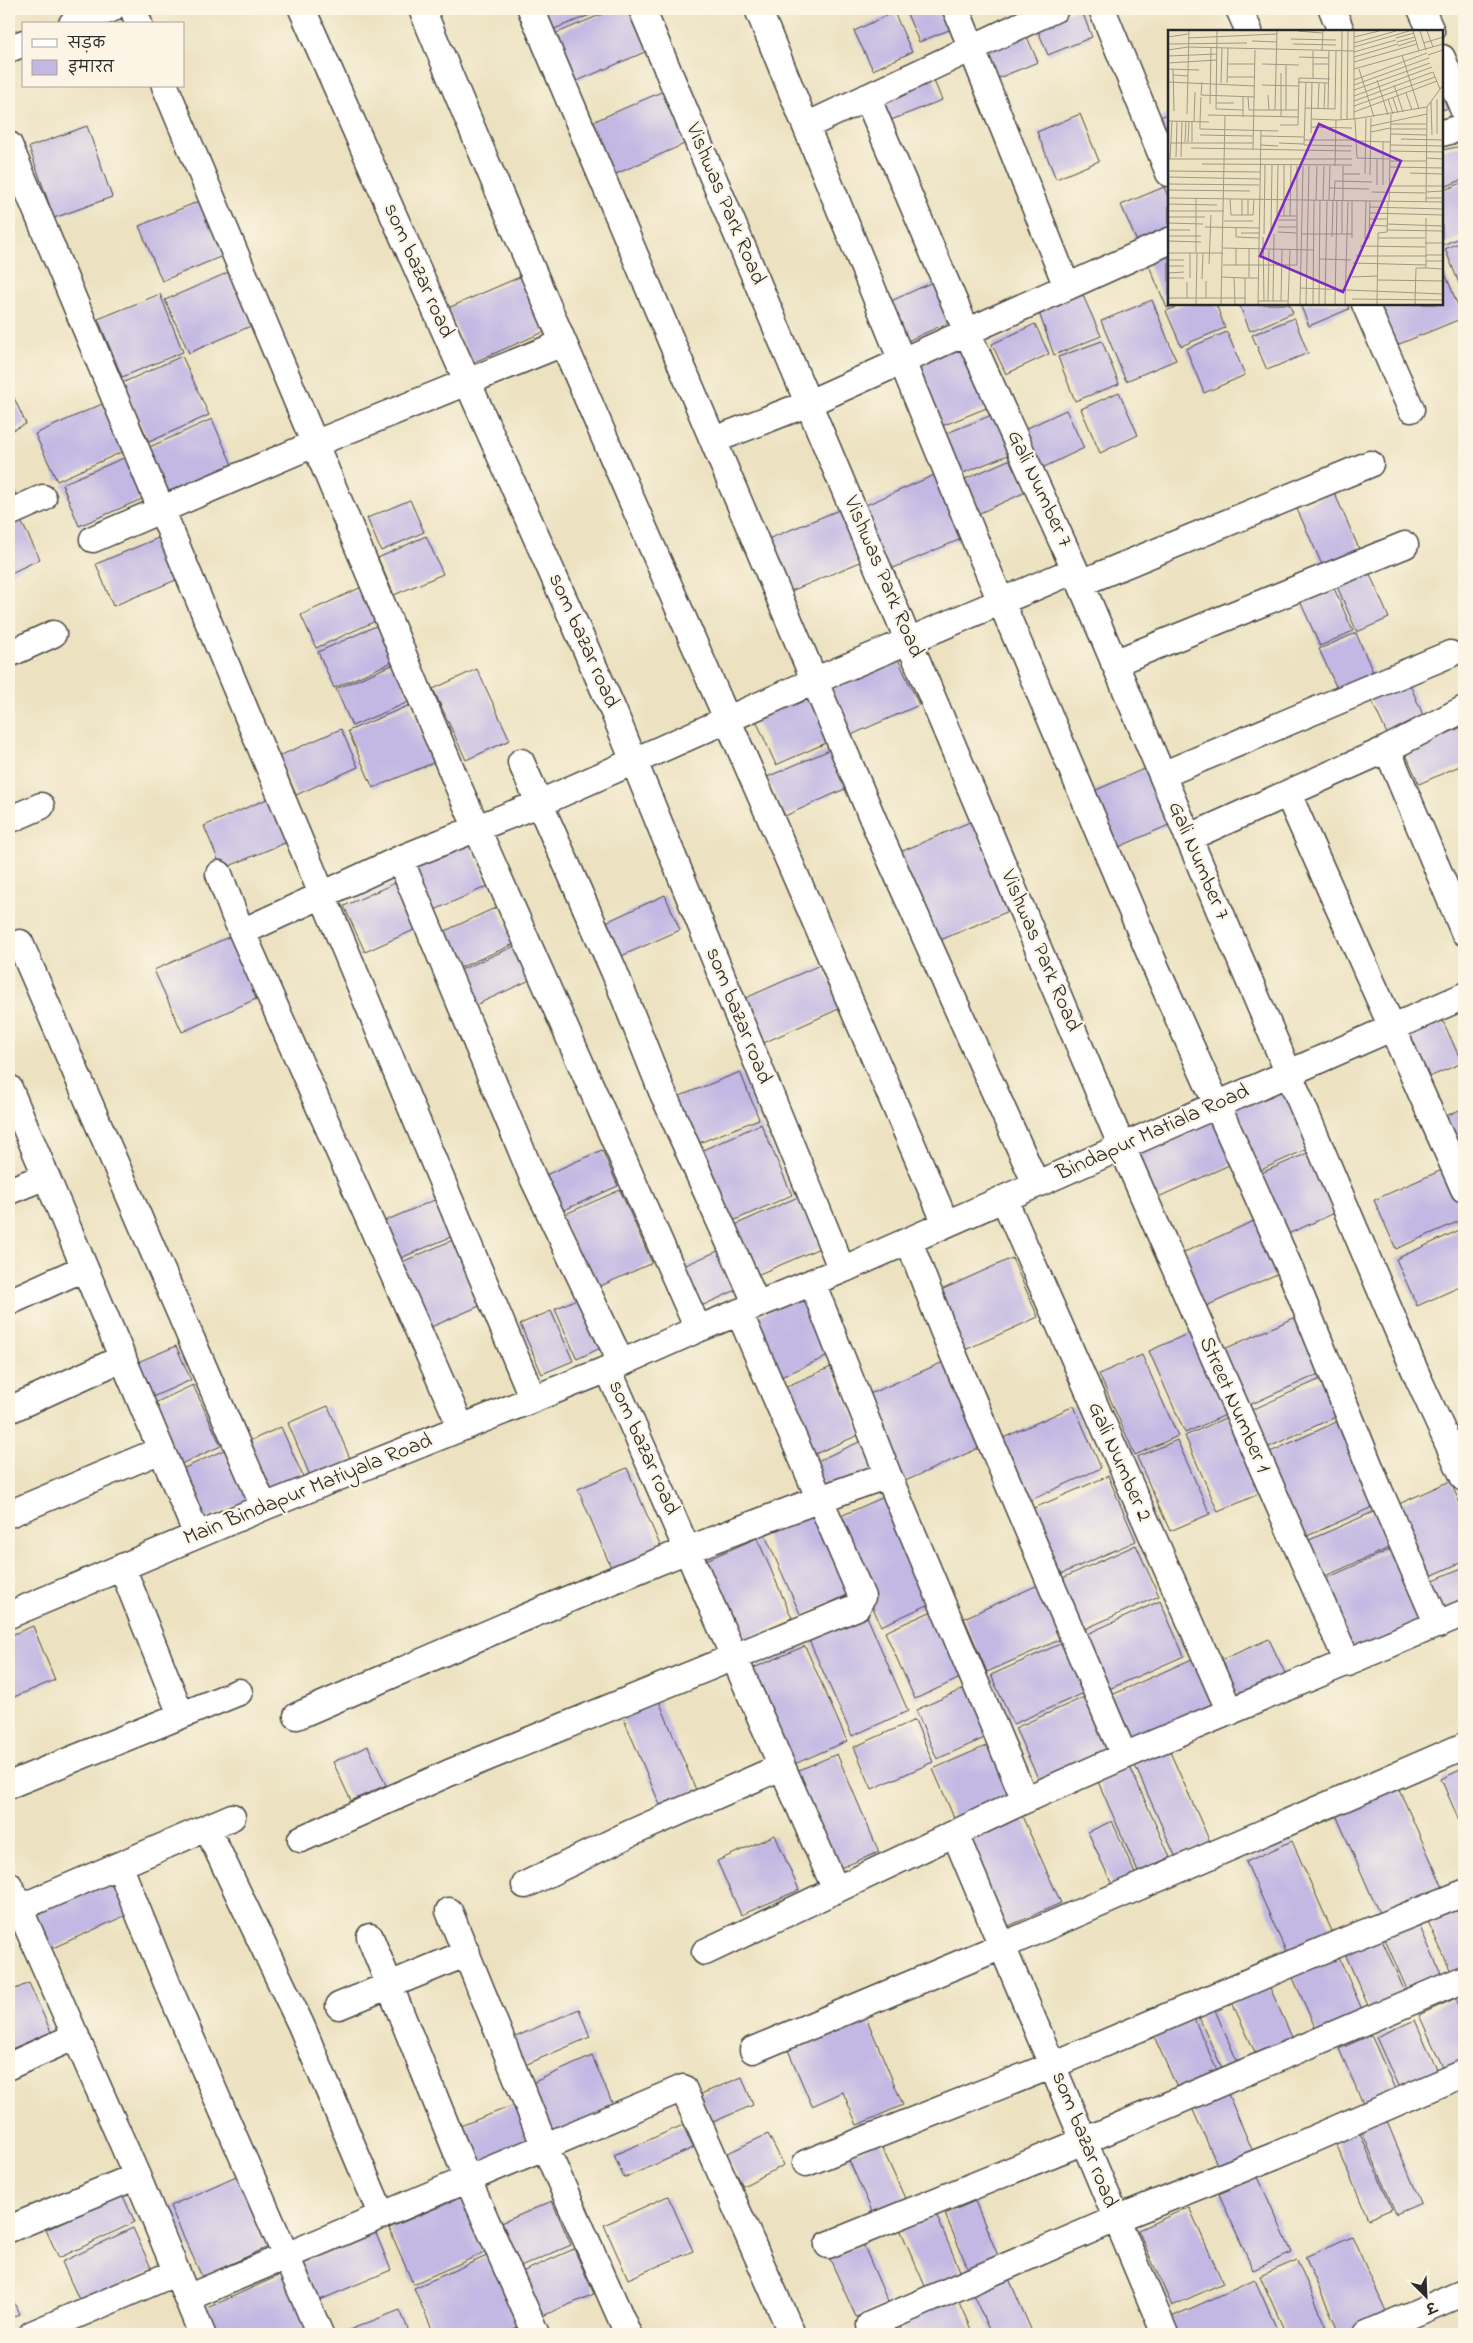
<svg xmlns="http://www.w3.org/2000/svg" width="1473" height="2343" viewBox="0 0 1473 2343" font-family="'Indie Flower','Playpen Sans Deva',sans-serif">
	<rect width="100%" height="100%" fill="#fcf5e5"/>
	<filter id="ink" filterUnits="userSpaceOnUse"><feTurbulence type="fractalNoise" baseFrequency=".02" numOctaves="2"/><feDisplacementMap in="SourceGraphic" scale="10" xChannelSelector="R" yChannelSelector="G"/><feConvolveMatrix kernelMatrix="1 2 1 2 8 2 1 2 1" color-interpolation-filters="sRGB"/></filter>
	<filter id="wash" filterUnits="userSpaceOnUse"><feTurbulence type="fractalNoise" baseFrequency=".0096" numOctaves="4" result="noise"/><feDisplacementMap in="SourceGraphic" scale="20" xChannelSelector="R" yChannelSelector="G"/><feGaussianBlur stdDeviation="1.12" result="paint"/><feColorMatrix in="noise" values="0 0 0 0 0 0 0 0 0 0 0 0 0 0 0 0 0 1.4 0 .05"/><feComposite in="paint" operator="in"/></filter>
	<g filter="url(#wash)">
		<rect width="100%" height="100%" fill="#ece2c1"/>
		<g id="blocks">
			<path fill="#c2b8e3" d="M540 9H605L549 31Z
				M614 9H635L652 49 570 84 550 36Z
				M905 9H952L959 26 919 42Z
				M1078 9H1081L1092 37 1048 55 1036 26Z
				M894 12 912 52 873 70 854 31Z
				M1024 30 1038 62 996 79 983 48Z
				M1442 62 1458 105 1442 110Z
				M930 71 942 100 891 120 879 91Z
				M666 90 689 142 611 176 588 124Z
				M1169 113V156L1154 120Z
				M1080 114 1099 161 1056 179 1037 132Z
				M87 126 112 197 54 218 29 147Z
				M1462 146 1464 149V179L1442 188V150Z
				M1464 182V236L1442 245V191Z
				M1164 187 1169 199V228L1137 242 1121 205Z
				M202 200 225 255 162 281 139 226Z
				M1464 241V295L1445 249Z
				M1169 243V304H1177L1167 308 1144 254Z
				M1442 266 1463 318 1392 347 1374 304H1442Z
				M229 272 253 325 189 353 165 300Z
				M522 276 546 331 472 363 448 308Z
				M937 280 954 320 905 342 887 303Z
				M1081 291 1101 336 1054 355 1038 310Z
				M160 294 183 352 122 377 98 319Z
				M1152 300 1176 360 1126 381 1101 321Z
				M1184 304H1216L1225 328 1181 346 1166 311Z
				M1239 304H1289L1293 313 1250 331Z
				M1300 304H1347L1349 309 1309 326Z
				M1294 318 1308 353 1267 370 1252 335Z
				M1035 324 1049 354 1006 374 992 344Z
				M1227 332 1245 375 1204 393 1186 349Z
				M1102 341 1119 384 1075 401 1058 357Z
				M963 342 989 407 937 428 911 363Z
				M182 356 209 415 149 442 122 383Z
				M9 387 26 424 9 432Z
				M1119 392 1138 435 1100 453 1081 409Z
				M102 404 124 451 57 481 35 434Z
				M1066 410 1084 448 1040 469 1023 430Z
				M1002 411 1018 451 958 475 942 435Z
				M212 419 233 467 164 497 143 450Z
				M131 455 149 496 79 526 62 484Z
				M1013 458 1028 491 971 517 956 483Z
				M941 472 968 536 884 572 857 509Z
				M9 479 18 500 9 505Z
				M1334 492 1361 553 1324 569 1297 509Z
				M410 500 424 532 381 551 367 518Z
				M844 508 865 560 784 594 763 541Z
				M17 513 40 559 9 574V517Z
				M163 536 181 578 113 606 96 564Z
				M426 536 443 574 394 595 378 558Z
				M1368 570 1389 618 1357 632 1336 584Z
				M364 586 380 619 316 648 301 615Z
				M1333 586 1353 631 1320 646 1300 601Z
				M376 626 392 662 334 688 318 652Z
				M1356 633 1375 677 1339 693 1319 649Z
				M898 659 919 705 842 739 821 693Z
				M394 664 411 701 352 726 336 689Z
				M477 669 510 740 466 760 433 689Z
				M1408 680 1425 720 1388 736 1370 697Z
				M814 692 835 739 776 765 755 718Z
				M410 705 435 762 373 788 348 731Z
				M1464 726V764L1419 784 1405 752Z
				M341 729 358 767 296 795 279 756Z
				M832 749 849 787 785 816 767 777Z
				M1146 768 1171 824 1112 850 1087 794Z
				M274 796 292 840 222 869 204 826Z
				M972 821 1011 910 929 945 891 856Z
				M469 843 488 886 428 913 409 870Z
				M402 880 423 926 365 952 344 906Z
				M665 895 680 930 617 958 602 924Z
				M497 907 514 944 450 972 434 936Z
				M238 933 265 995 182 1032 154 970Z
				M515 946 530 980 467 1009 451 974Z
				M822 964 841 1008 759 1045 739 1001Z
				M1442 1019 1462 1063 1422 1080 1403 1036Z
				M740 1072 759 1119 689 1147 670 1100Z
				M1281 1081 1311 1147 1250 1175 1220 1108Z
				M1464 1108V1173L1437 1120Z
				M1215 1110 1238 1161 1154 1199 1131 1147Z
				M761 1124 792 1195 726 1224 694 1154Z
				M602 1150 618 1186 555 1214 539 1178Z
				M1310 1152 1337 1212 1279 1238 1252 1177Z
				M1451 1166 1464 1197V1219L1396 1249 1374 1200Z
				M620 1190 652 1263 594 1289 561 1216Z
				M798 1197 820 1248 750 1278 728 1228Z
				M437 1199 453 1236 391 1262 375 1225Z
				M1265 1216 1288 1269 1204 1307 1180 1254Z
				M1464 1228V1285L1417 1306 1396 1259Z
				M455 1239 484 1304 422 1331 393 1266Z
				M727 1247 745 1286 699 1307 681 1267Z
				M1012 1258 1038 1317 956 1354 930 1295Z
				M809 1293 835 1353 774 1380 748 1320Z
				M583 1296 605 1346 577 1359 555 1309Z
				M551 1311 573 1361 542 1374 520 1324Z
				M1303 1314 1328 1370 1247 1406 1222 1350Z
				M1194 1331 1230 1413 1185 1433 1149 1351Z
				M176 1346 191 1380 141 1402 126 1367Z
				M1142 1355 1178 1436 1135 1455 1099 1374Z
				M948 1360 986 1445 903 1482 865 1396Z
				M831 1367 861 1434 808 1457 778 1390Z
				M1327 1376 1344 1413 1260 1451 1243 1414Z
				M193 1385 221 1446 174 1467 146 1407Z
				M328 1406 351 1461 311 1478 288 1423Z
				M1074 1406 1101 1468 1022 1504 994 1442Z
				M1230 1416 1263 1492 1218 1512 1185 1436Z
				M1341 1420 1379 1504 1296 1541 1259 1457Z
				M281 1427 305 1481 270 1497 245 1443Z
				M866 1439 880 1473 828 1493 813 1463Z
				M1177 1440 1210 1514 1170 1531 1137 1457Z
				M224 1450 247 1500 200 1521 178 1471Z
				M627 1468 662 1550 612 1570 578 1489Z
				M1108 1476 1136 1541 1054 1577 1025 1512Z
				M1450 1481 1464 1512V1561L1422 1580 1390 1508Z
				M884 1497 932 1603 881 1626 834 1519Z
				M1380 1509 1396 1545 1316 1580 1300 1544Z
				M818 1512 854 1592 801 1616 765 1535Z
				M757 1538 792 1618 740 1641 704 1561Z
				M1136 1545 1159 1596 1078 1632 1056 1581Z
				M1396 1547 1431 1624 1354 1659 1320 1581Z
				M1464 1567V1607L1439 1618 1424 1584Z
				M1045 1582 1068 1636 987 1672 964 1618Z
				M1160 1601 1184 1656 1100 1693 1076 1639Z
				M939 1608 969 1674 915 1699 885 1632Z
				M866 1614 908 1711 852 1736 809 1640Z
				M33 1626 55 1680 9 1699V1636Z
				M1269 1639 1289 1682 1240 1703 1221 1660Z
				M1069 1640 1091 1690 1013 1724 991 1675Z
				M805 1646 847 1741 790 1766 749 1670Z
				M1192 1659 1214 1710 1125 1750 1103 1699Z
				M974 1684 996 1733 937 1759 916 1710Z
				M1089 1695 1116 1754 1042 1787 1015 1728Z
				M659 1701 696 1790 660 1805 623 1717Z
				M915 1720 933 1762 872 1789 854 1747Z
				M995 1742 1017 1792 955 1820 933 1769Z
				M1166 1743 1210 1842 1176 1858 1132 1759Z
				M368 1746 386 1785 351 1801 333 1762Z
				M837 1754 879 1852 833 1871 792 1773Z
				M1127 1760 1170 1857 1138 1872 1095 1775Z
				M1464 1768V1832L1441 1779Z
				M1398 1787 1445 1892 1382 1920 1336 1815Z
				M1018 1807 1061 1903 1004 1928 961 1832Z
				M1112 1821 1136 1876 1113 1887 1088 1832Z
				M775 1835 799 1890 741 1915 717 1861Z
				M1292 1841 1335 1938 1289 1958 1246 1862Z
				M112 1870 131 1913 46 1951 27 1908Z
				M1455 1901 1464 1921V1971L1453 1976 1425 1915Z
				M1416 1918 1444 1981 1410 1996 1382 1933Z
				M1378 1931 1406 1994 1370 2010 1342 1947Z
				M1334 1946 1364 2014 1318 2034 1288 1967Z
				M1267 1981 1295 2044 1259 2061 1230 1998Z
				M29 1983 51 2032 9 2050V1992Z
				M1456 1998 1464 2017V2065L1446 2074 1419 2015Z
				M1211 2001 1240 2068 1225 2075 1195 2008Z
				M579 2009 590 2037 525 2065 513 2038Z
				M1192 2014 1219 2075 1179 2092 1152 2032Z
				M866 2017 903 2105 857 2125 843 2092 812 2106 788 2050Z
				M1415 2020 1441 2079 1403 2097 1376 2037Z
				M1371 2035 1398 2096 1366 2110 1339 2049Z
				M592 2056 614 2107 552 2134 530 2084Z
				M742 2077 753 2105 713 2122 701 2094Z
				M1224 2085 1255 2156 1220 2171 1189 2101Z
				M517 2104 531 2142 469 2166 455 2128Z
				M1383 2112 1421 2203 1396 2214 1358 2122Z
				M683 2125 693 2148 624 2178 614 2155Z
				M1357 2126 1392 2209 1368 2219 1333 2136Z
				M768 2134 784 2165 743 2186 726 2154Z
				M879 2141 908 2205 876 2220 847 2156Z
				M247 2171 279 2242 202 2277 170 2206Z
				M1258 2177 1292 2253 1253 2270 1219 2194Z
				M122 2194 135 2222 59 2258 46 2230Z
				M469 2194 493 2249 413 2284 389 2228Z
				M668 2196 693 2251 628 2279 604 2225Z
				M552 2201 571 2245 509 2272 490 2228Z
				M975 2201 999 2258 969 2271 945 2214Z
				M1189 2207 1223 2283 1172 2306 1138 2230Z
				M936 2214 963 2278 928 2293 900 2229Z
				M133 2228 152 2270 81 2304 62 2262Z
				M375 2231 391 2270 313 2303 296 2265Z
				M1352 2236 1389 2318 1353 2334H1340L1305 2257Z
				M863 2244 888 2302 856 2317 830 2259Z
				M574 2249 594 2294 533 2320 513 2276Z
				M496 2252 527 2323 502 2334H434L414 2288Z
				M1297 2260 1330 2334H1286L1260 2276Z
				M285 2273 311 2331 303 2334H217L205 2309Z
				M1007 2274 1033 2334H991L971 2290Z
				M1255 2280 1279 2334H1176L1169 2318Z
				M9 2292 19 2314 9 2318Z
				M957 2298 973 2334H903L898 2323Z
				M400 2310 410 2334H339Z"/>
		</g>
	</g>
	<g filter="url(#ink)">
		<use href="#blocks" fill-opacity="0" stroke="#484642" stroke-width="1"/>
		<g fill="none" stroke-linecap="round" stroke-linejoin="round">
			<g stroke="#484642" stroke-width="29">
				<path id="minor" d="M133 9 139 24
					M302 9 613 710 842 1270
					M422 9C591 416 773 818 946 1224
					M531 9 880 836 1036 1184
					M642 9 1122 1147 1348 1663
					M758 9 980 552 1156 968 1290 1269 1380 1492 1438 1625
					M956 9 1067 287
					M1102 9 1169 173
					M1239 9 1249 31
					M1332 9 1341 31
					M1421 9 1431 31
					M72 24 111 9
					M9 49 24 43
					M1442 58 1464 111
					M165 86 459 788 698 1329
					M867 97 967 332 1075 570 1418 1378 1464 1478
					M806 126 1055 9
					M1442 133 1464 127
					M9 145 533 1399
					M1365 304 1411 409
					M714 440 809 403 1169 241
					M9 513 43 498
					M93 539 314 444 563 343
					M1081 583 1370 464
					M9 654 53 634
					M1114 663 1405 545
					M1387 749 1464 932
					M521 762 614 971 661 1089 757 1305
					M1162 775 1450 654
					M1288 794 1464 1189
					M9 820 41 806
					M1188 838 1387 749 1464 709
					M400 859 533 1178 621 1362
					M219 874 234 914 461 1427
					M242 932 400 859 540 803 814 681 1075 570
					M20 943 264 1507
					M9 1088 197 1535
					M9 1191 46 1176
					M1004 1199 1230 1712
					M909 1241 943 1330 1124 1756
					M812 1282 888 1475 1025 1800
					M9 1302 84 1268
					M608 1369 836 1890
					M9 1410 123 1358
					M9 1514 161 1450
					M122 1567 181 1715
					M9 1615 264 1507 608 1369 698 1329 842 1270 1464 996
					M297 1716C492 1632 687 1544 888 1475
					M9 1785 239 1692
					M207 1828 301 2025 382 2216
					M955 1834 1165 2334
					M301 1839 449 1773 857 1607 862 1597 739 1312
					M119 1865 169 1988 320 2334
					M9 1885 137 2176 202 2334
					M525 1885 631 1833 781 1767
					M19 1908 232 1817
					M449 1911 545 2147 628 2334
					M370 1937 468 2180 536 2334
					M705 1952 1025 1800 1124 1756 1464 1613
					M339 2006 467 1953
					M753 2050 1002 1946 1464 1746
					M9 2066 76 2036
					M806 2163 1053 2065 1354 1937 1464 1893
					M9 2229 137 2176
					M828 2245 1084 2141 1464 1979
					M187 2298 683 2088 792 2334
					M870 2325 1116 2219 1274 2156 1464 2073
					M32 2334 177 2272
					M1367 2334 1464 2292"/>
			</g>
			<use href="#minor" stroke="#fff" stroke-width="26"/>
		</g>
	</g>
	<g text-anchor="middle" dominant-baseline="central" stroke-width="4.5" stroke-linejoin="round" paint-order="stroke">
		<g font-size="22" fill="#2b2b2b" stroke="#fcf5e5">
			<text transform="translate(725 204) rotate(67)">Vishwas Park Road</text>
			<text transform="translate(418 271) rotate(66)">som bazar road</text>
			<text transform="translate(1039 489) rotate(65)">Gali Number 7</text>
			<text transform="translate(883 577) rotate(67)">Vishwas Park Road</text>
			<text transform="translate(583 641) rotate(66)">som bazar road</text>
			<text transform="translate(1198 861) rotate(67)">Gali Number 7</text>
			<text transform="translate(1040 951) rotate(67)">Vishwas Park Road</text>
			<text transform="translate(738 1016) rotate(68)">som bazar road</text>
			<text transform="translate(1153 1133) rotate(-24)">Bindapur Matiala Road</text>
			<text transform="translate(1234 1405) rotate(66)">Street Number 1</text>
			<text transform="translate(643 1448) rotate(66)">som bazar road</text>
			<text transform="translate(1119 1462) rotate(66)">Gali Number 2</text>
			<text transform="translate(308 1490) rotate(-22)">Main Bindapur Matiyala Road</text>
			<text transform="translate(1084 2140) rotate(68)">som bazar road</text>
		</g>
	</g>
	<g transform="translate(1168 30)">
		<rect width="275" height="275" fill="#ece2c1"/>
		<path fill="none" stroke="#9f9985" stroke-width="1" d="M49 1 48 79 75 80M130 1 154 3M245 1 251 21M252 1 258 20M259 1 265 17M0 7 20 4M186 7 211 1M20 8 109 4M228 8 246 3M123 9 168 10M84 11 109 12M229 12 247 7M186 13 228 1M256 13 275 7M0 14 79 13M125 14 168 15M230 16 248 10M186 17 241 1M0 20 20 17 186 21M154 21 155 1M186 22 228 10M234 25 251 79M260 25 275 20M0 26 49 24M131 27 161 28M186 27 230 14M186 32 249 14M0 33 49 30M60 34H87M94 34 131 35M145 34H161M0 39 31 40M5 39 6 81M186 39 275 14M191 39 206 87M265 42 272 59M5 45 20 46M60 47H87M145 48V21M186 50 259 23M209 50 220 85M0 52 87 56M34 52 33 65 87 67M130 52 161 53M138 52 136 115 184 116M53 53 54 18M59 53 60 18M94 55 130 56M186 55 261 28M226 55 235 82M186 60 262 33M238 63 244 80M100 65 101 80M186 66 264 37M80 67 81 80H130M225 68 230 83M220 69 225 84M186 71 265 42M263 72 264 105M48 73H66M42 74 43 18M186 76 267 47M137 78 167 79 168 21M150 78 151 53M156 79 157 53M160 79 161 21M107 80 109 1M118 80V35M186 82 269 51M19 84 21 1M40 85 130 87M75 87V67M113 87V43M143 89 168 90M173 89 174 1M179 89 180 1M186 89 259 77 275 55M187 89 189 128 222 129M0 91 41 92M26 92 27 62M32 92V99L110 101M32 92 33 67M223 94H259M112 95H130L131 48 162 49M203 96 259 84M143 97 184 98M222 99H258M203 102 222 98M143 103 144 52M223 104 259 105M269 104V69M32 105 85 106M93 106 136 107M233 109 275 110M136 110H184M189 111 222 112M17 112 18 91M20 112 21 91M24 112V92M3 113H85M111 113 136 114M93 115 110 116M222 115 275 116M23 118 183 121M85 119 87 20M222 121 275 122V118M8 127 9 91M13 127 14 91M258 128 275 129M0 129H184M2 129 4 91M209 129V155M221 131H258M34 134 184 135M110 135 109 186H129M167 136 168 90 186 89V1M222 137 275 138M0 141 92 142M242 143 275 144M175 144H192M197 144 198 88M202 145 203 88M0 147 92 149M0 154 91 155M215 155V112M221 156H275M162 158 201 159M0 160 82 161M204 162 257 163M258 162 275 161M0 168 275 172M258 168H275M62 169 63 185H85L86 169M148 170 149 136M155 170 156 136M161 170 162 136M166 170 167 151 204 152M175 171V136M221 172 223 84M258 172 259 77M0 174 49 175M202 177 275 179M0 181H56M202 183 275 185M74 185V169M80 185V169M116 186V135M122 186 123 135M0 187H37M202 189H220M110 190H129M56 191H85M0 193 35 194M219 194 275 196M201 195 219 196M37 197 91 198M110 197H129M68 198V207L91 208M0 200H22M219 200 275 201M103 202 104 135M110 202 129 203M73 203H91M96 204 97 135M133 204H184M174 204V171M0 206H33M95 207 96 271M164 207 165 170M184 208V171M210 208H257M197 209 198 171M201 209 202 171M0 211 33 212M257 213H275M192 216 257 217M55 218 146 220M28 222V169M0 223H55M258 225H275M188 226H258M152 229 183 230M0 230H16M258 231H275M185 233 258 235M41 234 43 185M55 235H129M68 235V218M129 235V136M0 236H16M258 238 275 239M0 243 16 242M0 244V223M54 247 77 248M66 247 67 274M81 247V219M184 247 210 246M0 248H16M22 248V223M34 249 35 223M210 250 275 251M38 251V268M132 258 275 264M0 268H77M19 268V252M184 269 275 270M90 271H120M100 271 101 220M105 271 106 204M113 271 114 220M28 274 29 223M53 274 57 86M77 274V248H90M90 274 93 101M120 274 122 220M132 274 135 136M138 274 141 136M145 274 146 170M151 274 152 170M157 274 159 171M167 274 169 171M177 274 180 171M209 274 210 203 219 202 220 172M247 274 248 238H258V188"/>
		<path fill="#7b2cbf" fill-opacity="0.15" stroke="#7b2cbf" stroke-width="2.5" d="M151 94 233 131 175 262 92 226Z"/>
		<rect width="275" height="275" fill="none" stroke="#2b2b2b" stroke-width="2.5"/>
	</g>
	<rect width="1473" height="2343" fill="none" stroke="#fcf5e5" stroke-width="30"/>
	<rect x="22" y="22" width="162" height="65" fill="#fcf5e5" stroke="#a8a49b"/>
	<rect x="32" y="39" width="25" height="8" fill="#ffffff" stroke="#a8a49b"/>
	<text x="68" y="48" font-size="15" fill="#2b2b2b">सड़क</text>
	<rect x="32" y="60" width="25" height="15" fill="#c2b8e3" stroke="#a8a49b"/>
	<text x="68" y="72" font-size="15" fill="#2b2b2b">इमारत</text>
	<g transform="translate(1426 2296) rotate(156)" stroke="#fcf5e5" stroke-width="4" paint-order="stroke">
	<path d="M0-4L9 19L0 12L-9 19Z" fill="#2b2b2b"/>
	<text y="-8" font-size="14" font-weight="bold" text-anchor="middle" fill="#2b2b2b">उ</text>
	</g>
</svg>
